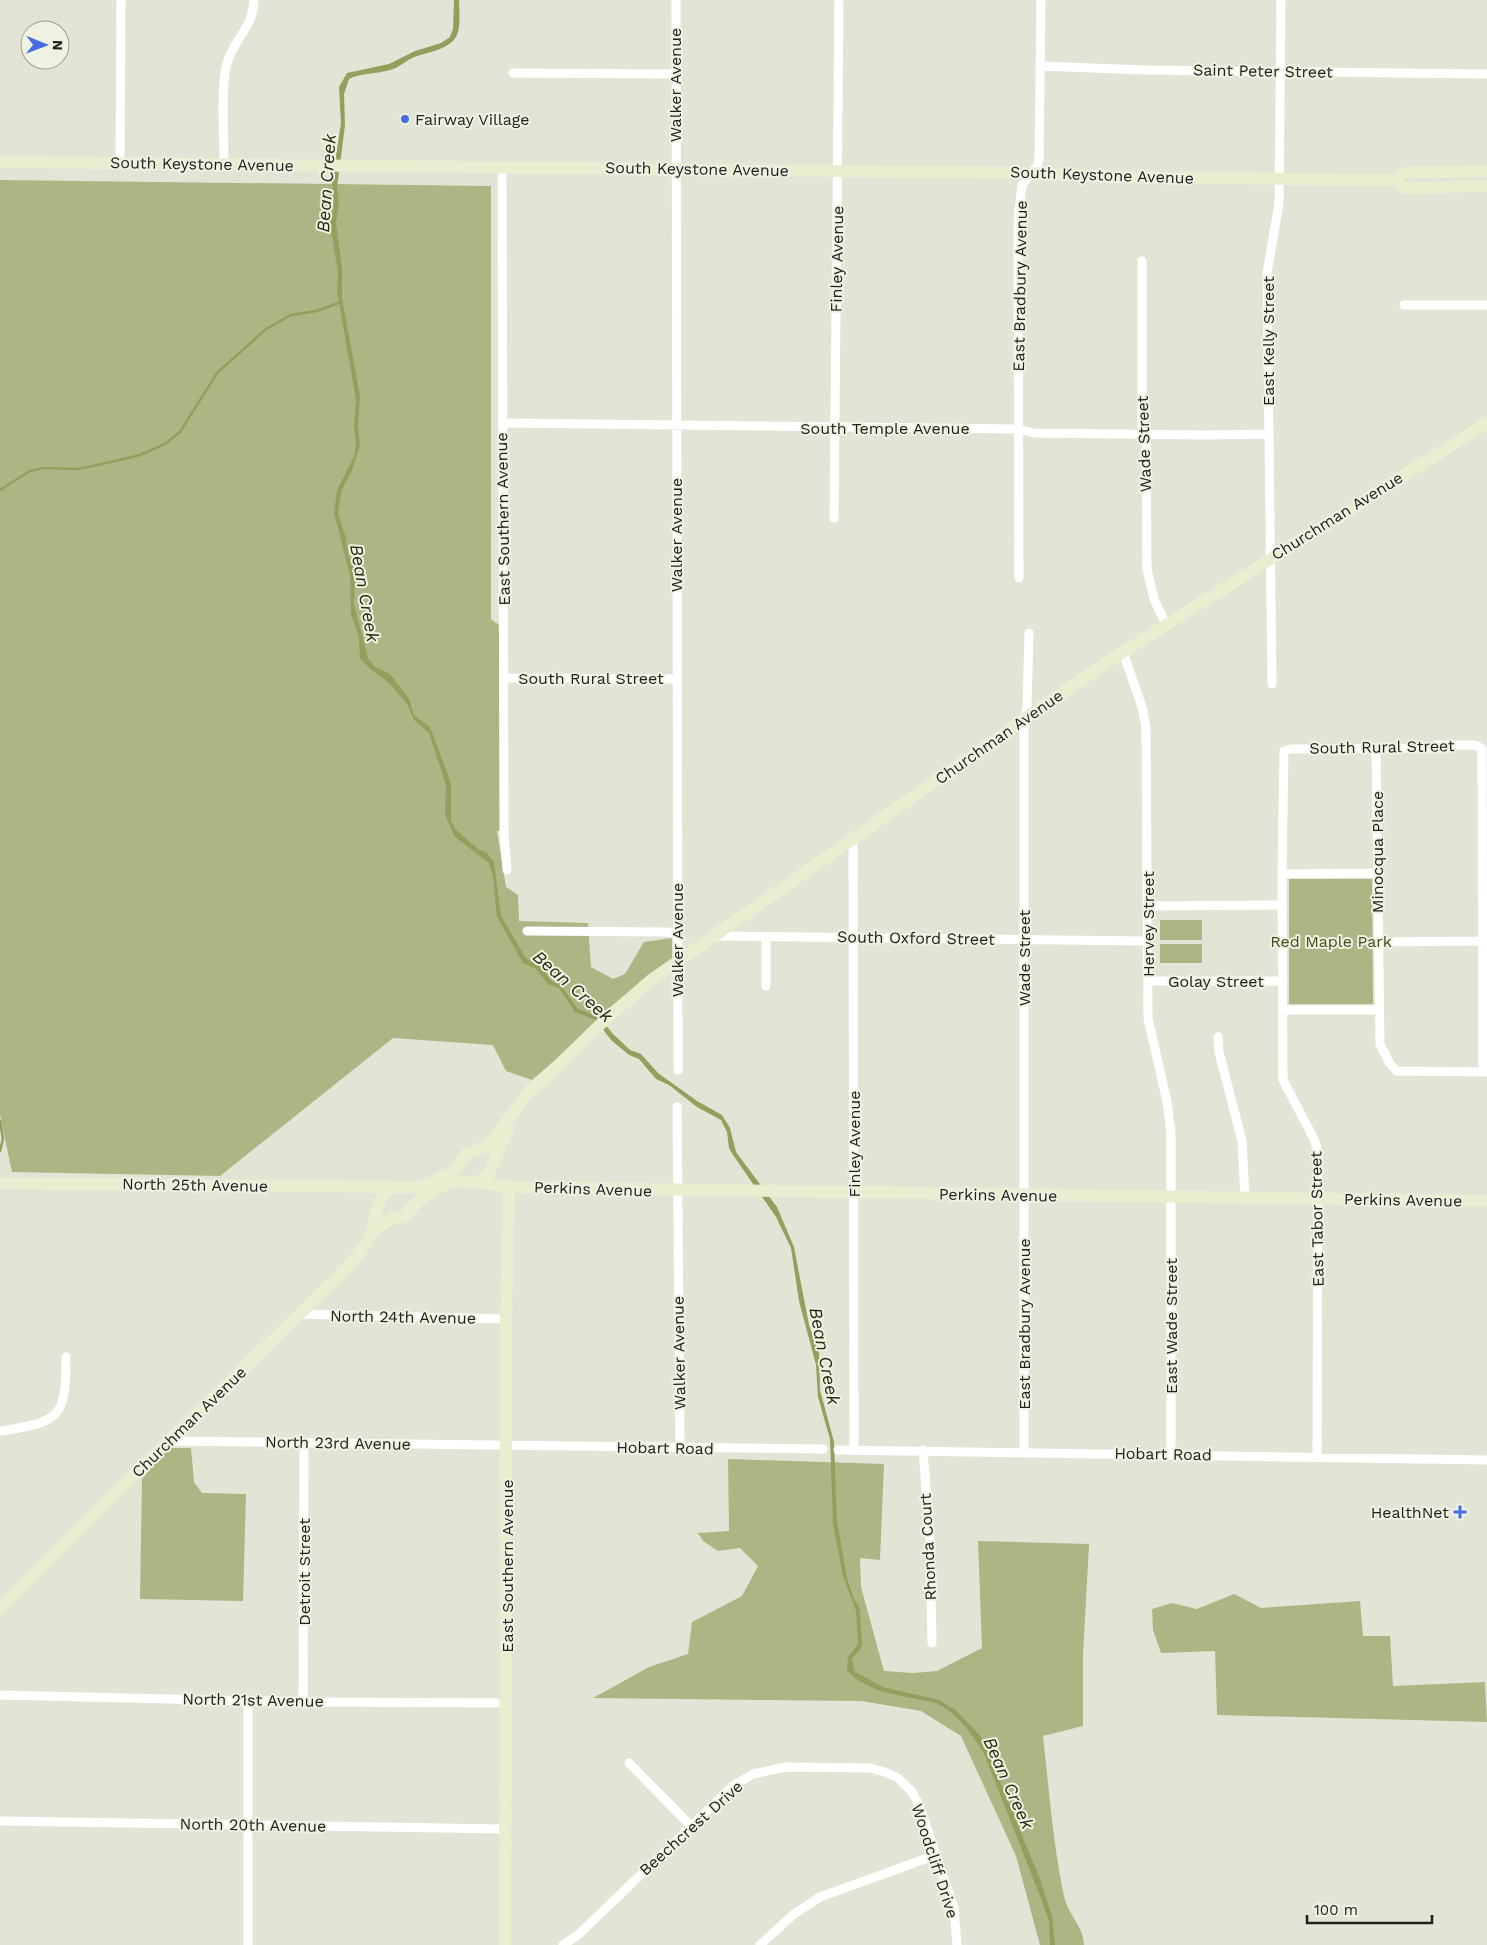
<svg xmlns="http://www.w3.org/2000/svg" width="1487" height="1945" viewBox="0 0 1487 1945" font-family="'Work Sans',sans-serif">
	<rect width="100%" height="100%" fill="#e2e5d6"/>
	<path fill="#acb684" d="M0 180 491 186V619L499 625 502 686 501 831H497L506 887 518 895 519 921 588 923 591 967 613 979 625 974 644 942 672 938V959L532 1080 506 1071 493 1045 393 1038 220 1176 12 1172 0 1115Z
		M1289 879H1372L1373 1004H1289Z
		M1160 920H1202V940H1160Z
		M1160 944H1202V963H1160Z
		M167 1448H191L194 1482 202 1493 246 1494 243 1601 140 1599 142 1479Z
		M728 1459 884 1464 880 1560 860 1558 861 1587 884 1671 913 1673 937 1671 982 1648 978 1541 1089 1544 1083 1656V1726L1043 1736C1049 1789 1053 1844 1064 1896 1067 1913 1084 1927 1084 1945H1040L1016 1856 961 1736 921 1711 861 1701 593 1698 649 1667 688 1654 692 1622 742 1596 758 1566 740 1548 718 1551 703 1541 698 1533 729 1531Z
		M1234 1594 1261 1608 1360 1601 1363 1636H1390L1393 1686 1485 1682 1487 1722 1217 1715 1215 1651 1161 1653 1153 1630 1152 1609 1172 1603 1197 1609Z"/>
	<path fill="#939f5c" d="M454 0H459C459 10 461 25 457 35 450 51 424 52 410 59 403 63 398 68 390 70 377 74 360 73 349 79L344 94 345 125 337 188 339 202 336 223 342 268V298L360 396 358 426 360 445 352 471 342 489 338 513 346 538 348 555 355 571 354 605 368 658 375 667 390 674 409 699 414 715 430 727 451 783V821L456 830 478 849 486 852 494 862 501 916 526 958 542 968 551 981 560 984 577 1008 600 1018 613 1034 630 1050 641 1054 658 1073 697 1101 722 1115 730 1128 736 1152 777 1207 794 1247 809 1325 819 1353 820 1390 834 1442 837 1521 847 1578 854 1599 860 1609 862 1647 852 1659 854 1671 883 1687 939 1700 957 1711 982 1738 1040 1879 1052 1916 1055 1945H1050L1049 1921 1040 1896 985 1756C976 1738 955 1711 936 1703 930 1701 923 1701 917 1699 894 1695 862 1689 847 1670L848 1657 858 1644 856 1611 843 1576 833 1524 830 1439 818 1397 816 1365 799 1301 791 1248 776 1217 733 1155 729 1148 727 1132 721 1120 697 1107 669 1085 656 1079 639 1059 629 1055 611 1040 596 1020 575 1012 559 988 548 984 536 969 523 963 497 917 493 876 489 863 454 836 445 814 446 785 429 733 414 720 407 704 389 683 370 669 360 658 359 637 351 614 350 575 334 513 337 490 354 457 356 442 354 427 356 400 337 291 338 273 330 224 334 207 332 182 341 123 339 87 347 73 389 64 415 51 441 43 450 37 453 29Z"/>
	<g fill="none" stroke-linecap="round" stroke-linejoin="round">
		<path stroke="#939f5c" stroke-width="2.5" d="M0 490 30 471 44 468 77 469 98 465 140 455 165 444 180 432 217 373 266 329 291 315 317 311 341 302
			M0 1121 3 1139 0 1151"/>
		<path stroke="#fff" stroke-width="9" d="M676 0 678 1070
			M1040 66 1144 70 1487 74
			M513 73 675 74
			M120 163 121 0
			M224 164C224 138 220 82 228 60 236 37 253 27 254 0
			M502 167 504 833 507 870
			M1142 261V425L1146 440 1147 569 1154 599 1166 624
			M1404 305H1487
			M502 423 1018 429 1034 433 1207 435 1268 434
			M834 518 839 0
			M1019 578 1018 221 1022 185 1037 166 1039 160 1041 0
			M1123 652 1142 707 1146 727 1148 1018 1167 1102 1171 1132V1454
			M505 678 676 679
			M1272 684 1267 273 1279 204 1281 0
			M1376 748 1380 1044 1390 1064 1397 1071 1487 1072
			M853 839 854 1450
			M1282 874 1377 873
			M1147 906 1282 905
			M527 931 666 932 677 934
			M715 936 1147 941
			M766 937V986
			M1377 942 1487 941
			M1148 981H1283
			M1283 1010H1378
			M1218 1037 1219 1052 1242 1141 1245 1198
			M677 1107 680 1448
			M300 1314 506 1319
			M0 1431C61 1422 66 1417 66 1357
			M168 1441 823 1449
			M838 1450 1487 1460
			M923 1450 930 1541 932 1643
			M1024 1452V719L1027 707 1029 633
			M1317 1456 1318 1152 1314 1139 1283 1080 1282 874 1284 751 1291 749 1431 748 1436 745H1475L1482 749 1483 1072
			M0 1695 303 1702 507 1703
			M303 1702 304 1442
			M629 1763 691 1826
			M0 1821 505 1829
			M248 1945V1700
			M563 1945 578 1935 733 1786 753 1774 785 1767 870 1768 885 1772 898 1778 912 1792 919 1805 954 1908 957 1945
			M760 1945 794 1914 820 1897 936 1855"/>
		<path stroke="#e9eed1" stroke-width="12" d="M0 162 1022 173 1127 177 1374 180H1395L1403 173 1487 171
			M1395 180 1403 188 1487 186
			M478 1182 505 1187 1487 1201
			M0 1183 390 1187
			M372 1231 391 1219 404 1217 418 1201 440 1187 457 1181 474 1182 482 1180 489 1173 508 1130
			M0 1609 168 1441 339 1276C351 1263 366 1248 372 1230 376 1216 378 1198 390 1187H421L449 1173 458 1166 466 1154 489 1145 530 1090 536 1087 607 1018 650 981 1024 719 1123 652 1487 423
			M505 1945 506 1319 509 1186"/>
	</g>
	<g fill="#486cdf" stroke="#eff2e3" stroke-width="2">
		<circle cx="405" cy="119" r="5"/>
		<path d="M1457.5 1504.5h5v5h5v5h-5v5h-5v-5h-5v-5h5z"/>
	</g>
	<g text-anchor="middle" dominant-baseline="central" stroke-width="4" stroke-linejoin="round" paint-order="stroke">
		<g font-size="16" fill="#20211c" stroke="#eff2e3">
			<text transform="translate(1263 71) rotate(1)">Saint Peter Street</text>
			<text transform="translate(675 85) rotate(-90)">Walker Avenue</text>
			<text transform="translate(202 164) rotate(1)">South Keystone Avenue</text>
			<text transform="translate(697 169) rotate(1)">South Keystone Avenue</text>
			<text transform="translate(1102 175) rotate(2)">South Keystone Avenue</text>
			<text transform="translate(837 259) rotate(-89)">Finley Avenue</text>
			<text transform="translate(1020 286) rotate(-89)">East Bradbury Avenue</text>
			<text transform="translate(1268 341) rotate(-90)">East Kelly Street</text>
			<text x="885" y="428">South Temple Avenue</text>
			<text transform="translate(1144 444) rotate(-92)">Wade Street</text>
			<text transform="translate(1337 516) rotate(-32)">Churchman Avenue</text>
			<text transform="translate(503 519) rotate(-91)">East Southern Avenue</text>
			<text transform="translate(676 535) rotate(-90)">Walker Avenue</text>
			<text x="591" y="678">South Rural Street</text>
			<text transform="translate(999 737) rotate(-35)">Churchman Avenue</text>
			<text transform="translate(1382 747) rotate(-1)">South Rural Street</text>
			<text transform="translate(1377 852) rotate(-90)">Minocqua Place</text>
			<text transform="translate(1148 924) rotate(-90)">Hervey Street</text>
			<text transform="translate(916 938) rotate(1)">South Oxford Street</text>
			<text transform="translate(677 940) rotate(-90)">Walker Avenue</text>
			<text transform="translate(1024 958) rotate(-90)">Wade Street</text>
			<text x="1216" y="981">Golay Street</text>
			<text transform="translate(854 1144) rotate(-90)">Finley Avenue</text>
			<text transform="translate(195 1185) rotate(1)">North 25th Avenue</text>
			<text transform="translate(593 1189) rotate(2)">Perkins Avenue</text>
			<text transform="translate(998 1195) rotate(1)">Perkins Avenue</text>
			<text transform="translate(1403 1200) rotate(1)">Perkins Avenue</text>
			<text transform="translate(1317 1219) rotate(-91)">East Tabor Street</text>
			<text transform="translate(403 1317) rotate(1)">North 24th Avenue</text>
			<text transform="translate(1024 1324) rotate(-90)">East Bradbury Avenue</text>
			<text transform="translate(1171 1326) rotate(-90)">East Wade Street</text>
			<text transform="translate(679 1353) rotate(-91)">Walker Avenue</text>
			<text transform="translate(189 1422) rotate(-44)">Churchman Avenue</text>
			<text transform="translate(338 1443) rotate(1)">North 23rd Avenue</text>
			<text transform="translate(665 1448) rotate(1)">Hobart Road</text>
			<text transform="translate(1163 1454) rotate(1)">Hobart Road</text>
			<text transform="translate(928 1547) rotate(-93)">Rhonda Court</text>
			<text transform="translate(507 1566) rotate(-90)">East Southern Avenue</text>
			<text transform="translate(304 1572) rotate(-90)">Detroit Street</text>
			<text transform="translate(253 1700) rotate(1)">North 21st Avenue</text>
			<text transform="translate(253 1825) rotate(1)">North 20th Avenue</text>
			<text transform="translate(691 1828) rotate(-42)">Beechcrest Drive</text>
			<text transform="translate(935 1861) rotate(72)">Woodcliff Drive</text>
		</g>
		<g font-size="16" fill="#20211c" stroke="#eff2e3" text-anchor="start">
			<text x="415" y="119">Fairway Village</text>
			<text x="1449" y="1512" text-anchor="end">HealthNet</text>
		</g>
		<g font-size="16" fill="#454d1b" stroke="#eff2e3">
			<text x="1331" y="941">Red Maple Park</text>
		</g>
		<g font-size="18" font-style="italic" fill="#282d0f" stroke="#eff2e3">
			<text transform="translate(326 183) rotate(-86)">Bean Creek</text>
			<text transform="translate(365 593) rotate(80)">Bean Creek</text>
			<text transform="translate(573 986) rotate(41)">Bean Creek</text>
			<text transform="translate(825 1356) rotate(79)">Bean Creek</text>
			<text transform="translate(1009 1783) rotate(66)">Bean Creek</text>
		</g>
	</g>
	<g transform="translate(45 45) rotate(91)"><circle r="24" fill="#eff2e3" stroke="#9c9e93"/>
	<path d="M0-4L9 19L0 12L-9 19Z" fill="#486cdf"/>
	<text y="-8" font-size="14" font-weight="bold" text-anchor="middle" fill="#20211c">N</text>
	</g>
	<path d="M1307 1915v8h125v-8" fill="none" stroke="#20211c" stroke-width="2.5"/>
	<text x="1314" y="1915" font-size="15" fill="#20211c" stroke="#eff2e3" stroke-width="4" paint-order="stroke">100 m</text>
</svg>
